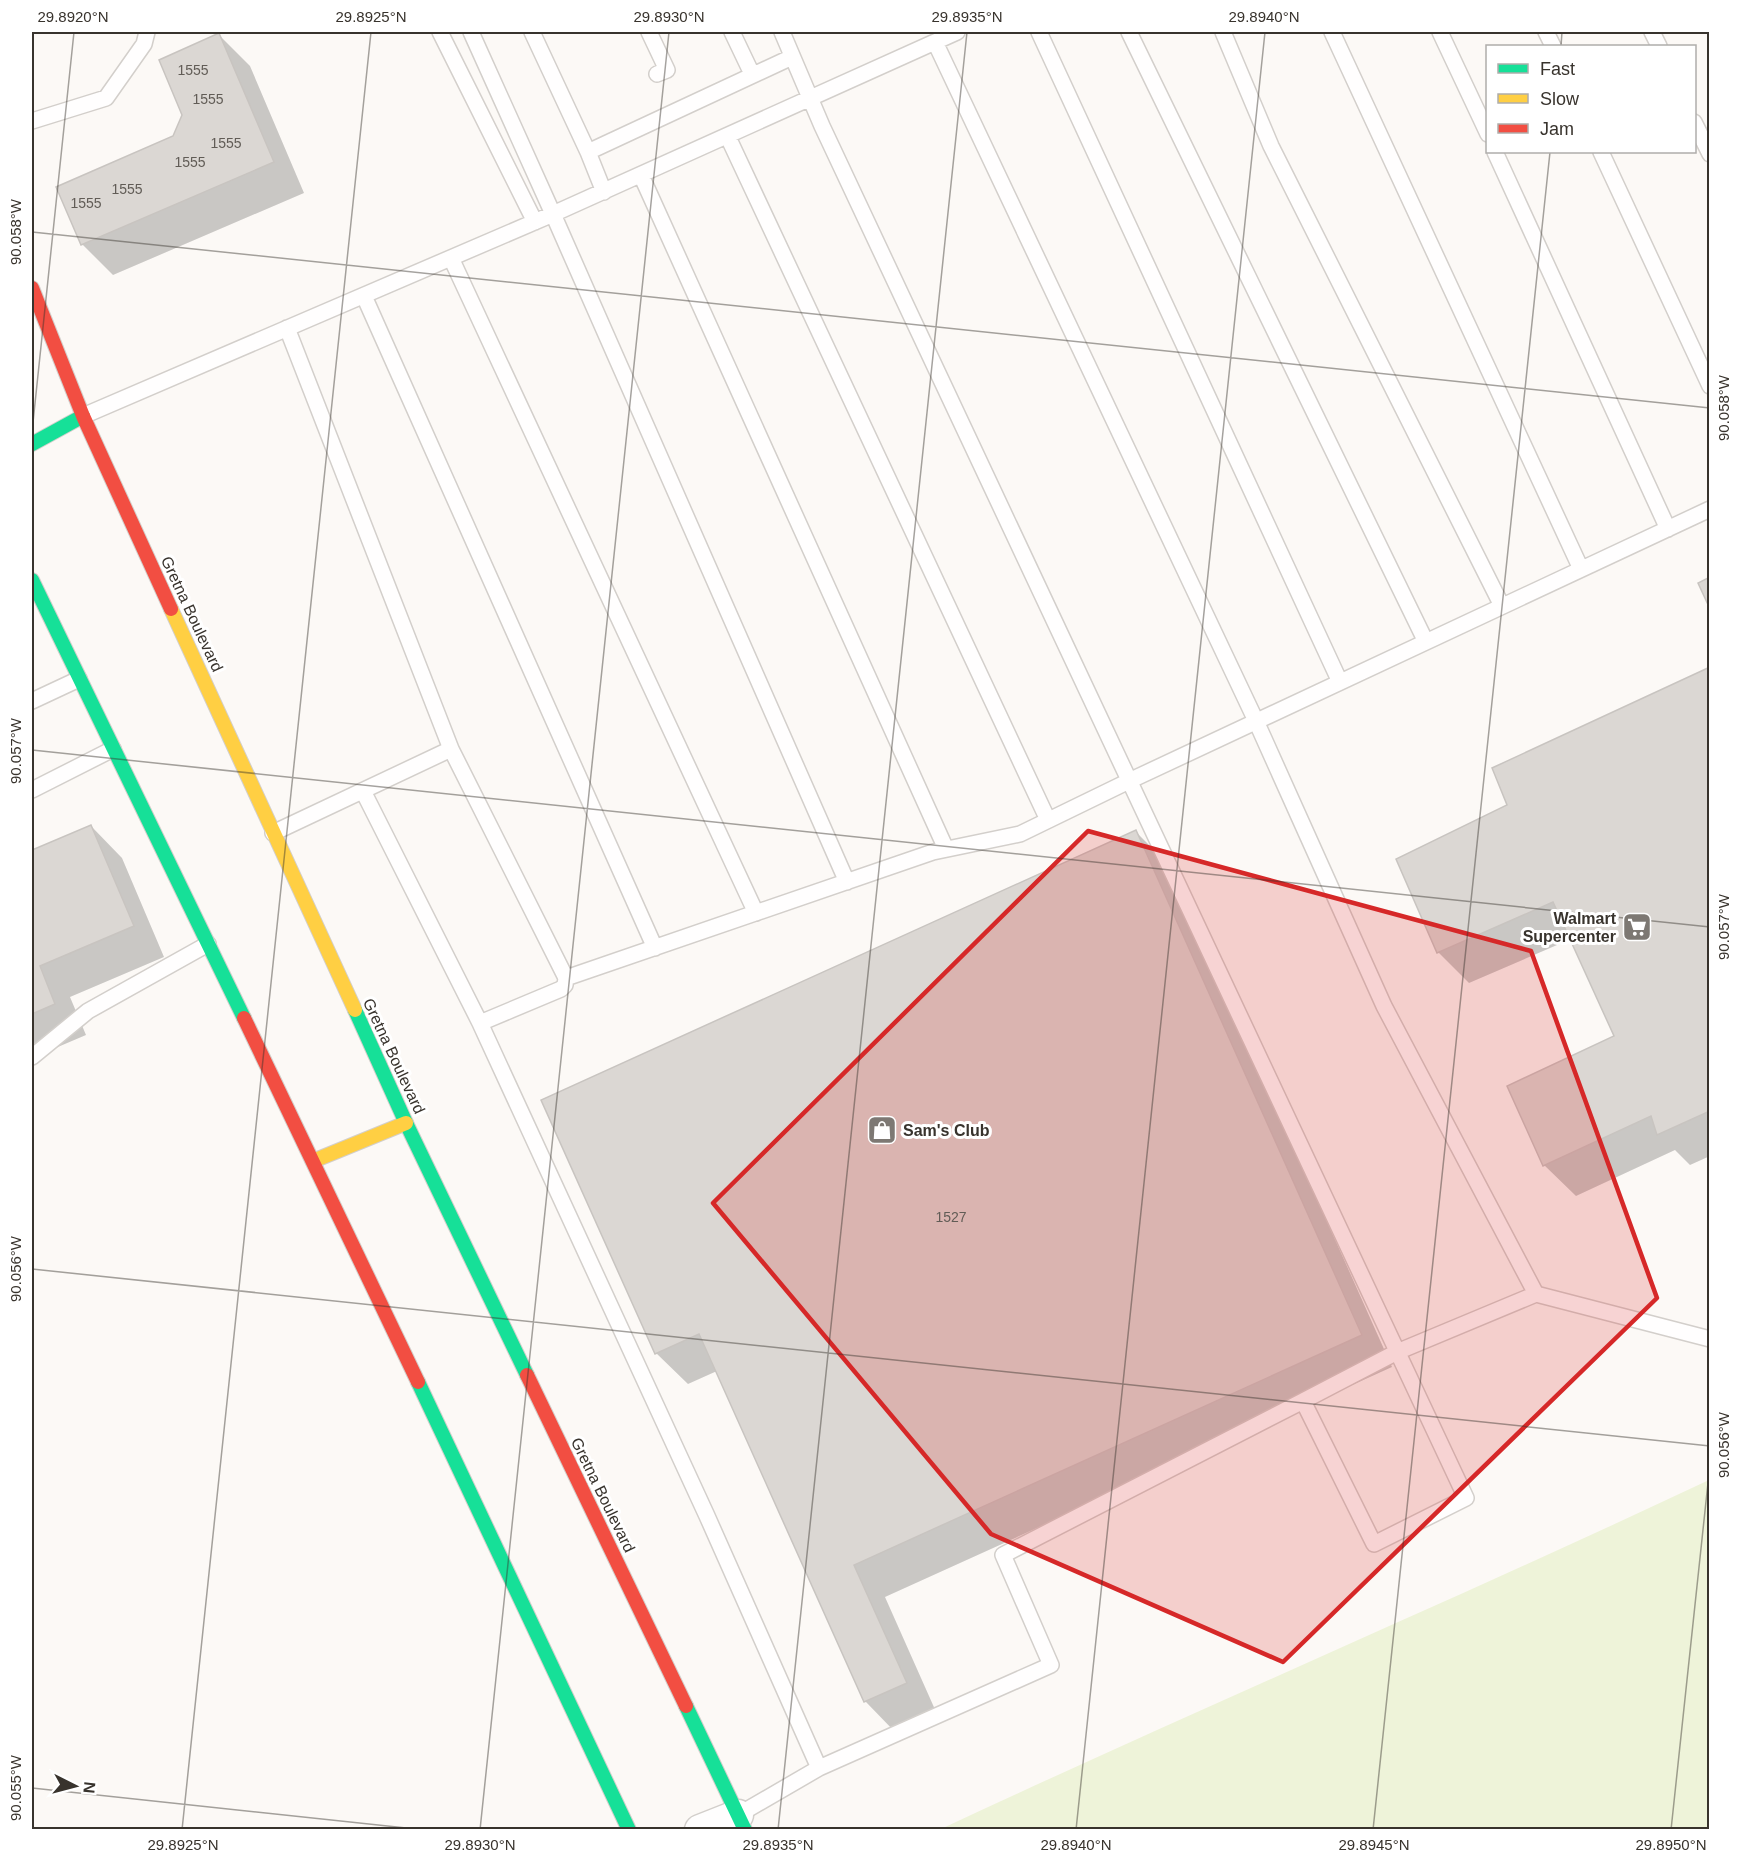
<svg xmlns="http://www.w3.org/2000/svg" width="1741" height="1861" viewBox="0 0 1741 1861" font-family="Arial,sans-serif">
	<rect width="100%" height="100%" fill="#fcf9f6"/>
	<path fill="#eef3d9" d="M1709 1480V1829H941C1195 1710 1455 1600 1709 1480Z"/>
	<path fill="#0003" d="M219 35 250 66 304 193 113 275 82 244 175 138Z
		M1710 669V1156L1690 1165 1675 1150 1576 1196 1544 1165 1616 1036 1571 939 1469 983 1438 952 1509 806Z
		M91 826 122 858 164 957 70 997 86 1035 32 1058V852Z
		M1136 832 1167 863 1392 1367 885 1597 937 1714 896 1733 865 1701 717 1371 688 1384 656 1353Z"/>
	<path fill="#dbd7d3" stroke="#c8c4c0" stroke-width="1.5" d="M219 33 274 162 81 245 56 187 173 136 182 115 159 60Z
		M1710 577V609L1698 583Z
		M1710 667V1111L1657 1135 1651 1116 1543 1166 1507 1086 1614 1036 1553 902 1437 953 1396 859 1507 805 1492 768Z
		M91 825 134 926 40 966 55 1004 32 1014V850Z
		M1136 830 1362 1335 854 1565 907 1683 864 1702 699 1334 655 1354 541 1100Z"/>
	<g fill="none" stroke-linecap="round" stroke-linejoin="round">
		<g stroke="#d3cfcb" stroke-width="18">
			<path id="lane" d="M440 32 535 222
				M471 32 553 214 847 882
				M532 32 588 152 604 192
				M649 32 667 70 657 74
				M732 32 752 74
				M1039 32 1340 682
				M1129 32 1426 642
				M1223 32 1271 146 1502 606
				M1332 32 1581 569
				M1440 32 1488 134
				M1546 32 1553 46
				M1652 32 1659 46
				M935 42 1256 721 1384 1006 1536 1294 1710 1339
				M32 121 106 98 144 44 147 32
				M1694 122 1710 154
				M728 137 1048 820
				M588 152 792 57
				M1495 152 1668 529
				M1601 152 1710 386
				M641 175 946 849
				M451 258 756 913
				M364 296 655 948
				M287 328 451 749
				M83 416 553 214 957 32
				M32 701 79 679
				M32 790 113 749
				M273 833 451 749 566 978 565 985 561 989 480 1023 363 791
				M566 978 933 852 1020 834 1129 781 1710 509
				M480 1023 707 1516 819 1768
				M32 1057 88 1011 208 944
				M1303 1401 1397 1352 1536 1294
				M738 1815 819 1768 1051 1665 1003 1555 1303 1401 1374 1544 1466 1498 822 126 782 32"/>
		</g>
		<g stroke="#d3cfcb" stroke-width="33">
			<path id="street" d="M700 1830 738 1815"/>
		</g>
		<g stroke="#d3cfcb" stroke-width="16">
			<path id="fast" d="M32 444 83 416
				M32 580 244 1018
				M355 1010 406 1123 527 1375
				M418 1382 629 1830
				M686 1706 745 1830"/>
		</g>
		<g stroke="#d3cfcb" stroke-width="16">
			<path id="slow" d="M171 609 355 1010
				M313 1161 406 1123"/>
		</g>
		<g stroke="#d3cfcb" stroke-width="16">
			<path id="jam" d="M32 288 83 416 171 609
				M244 1018 418 1382
				M527 1375 686 1706"/>
		</g>
		<use href="#lane" stroke="#fffefe" stroke-width="15"/>
		<use href="#street" stroke="#fffefe" stroke-width="30"/>
		<use href="#fast" stroke="#16e098" stroke-width="14"/>
		<use href="#slow" stroke="#ffcf43" stroke-width="14"/>
		<use href="#jam" stroke="#f24e42" stroke-width="14"/>
	</g>
	<path fill="#d62828" fill-opacity="0.2" stroke="#d62828" stroke-width="4.5" stroke-linejoin="round" d="M1088 831 1531 951 1657 1298 1283 1662 991 1534 713 1203Z"/>
	<path fill="none" stroke="#38332d" stroke-width="1.5" stroke-opacity="0.45" d="M1561 46 1562 32M32 232 1710 408M32 432 74 32M32 750 1710 927M32 1269 1710 1446M32 1788 425 1830M182 1830 371 32M480 1830 669 32M778 1830 967 32M1076 1830 1265 32M1373 1830 1550 152M1671 1830 1710 1464"/>
	<defs>
		<g id="supermarket-square" transform="scale(1.5)"><rect x="-9" y="-9" width="18" height="18" rx="4" fill="#7d7873" stroke="#fff"/><path d="M-6-5.5h2.5l.6 2H6L4.5 2H-2.5L-4.4-4H-6ZM-1.5 3.2a1.3 1.3 0 1 0 .1 0ZM3 3.2a1.3 1.3 0 1 0 .1 0Z" fill="#fff"/></g>
		<g id="shop-square" transform="scale(1.5)"><rect x="-9" y="-9" width="18" height="18" rx="4" fill="#7d7873" stroke="#fff"/><path d="M-5-2.5h2.3a2.7 3.5 0 0 1 5.4 0H5L5.5 6h-11ZM-1.5-2.5h3a1.5 2.3 0 0 0-3 0Z" fill="#fff"/></g>
	</defs>
	<g fill-rule="evenodd">
		<use href="#supermarket-square" x="1637" y="927"/>
		<use href="#shop-square" x="882" y="1130"/>
	</g>
	<g text-anchor="middle" dominant-baseline="central" stroke-width="6" stroke-linejoin="round" paint-order="stroke">
		<g font-size="14" fill="#615c56">
			<text x="193" y="70">1555</text>
			<text x="208" y="99">1555</text>
			<text x="226" y="143">1555</text>
			<text x="190" y="162">1555</text>
			<text x="127" y="189">1555</text>
			<text x="86" y="203">1555</text>
			<text x="951" y="1217">1527</text>
		</g>
		<g font-size="16" fill="#38332d" stroke="#fff">
			<text transform="translate(192 614) rotate(65)">Gretna Boulevard</text>
			<text transform="translate(394 1056) rotate(65)">Gretna Boulevard</text>
			<text transform="translate(603 1495) rotate(64)">Gretna Boulevard</text>
		</g>
		<g font-size="16" font-weight="bold" fill="#38332d" stroke="#fff" text-anchor="end">
			<text x="1616" y="918">Walmart<tspan x="1616" dy="18">Supercenter</tspan></text>
			<text x="903" y="1130" text-anchor="start">Sam's Club</text>
		</g>
	</g>
	<rect width="1741" height="1861" fill="none" stroke="#ffffff" stroke-width="66"/>
	<rect x="1486" y="45" width="210" height="108" fill="#ffffff" stroke="#afadab" stroke-width="1.5"/>
	<rect x="1498" y="64" width="30" height="9" fill="#16e098" stroke="#afadab" stroke-width="1.5"/>
	<text x="1540" y="75" font-size="18" fill="#38332d">Fast</text>
	<rect x="1498" y="94" width="30" height="9" fill="#ffcf43" stroke="#afadab" stroke-width="1.5"/>
	<text x="1540" y="105" font-size="18" fill="#38332d">Slow</text>
	<rect x="1498" y="124" width="30" height="9" fill="#f24e42" stroke="#afadab" stroke-width="1.5"/>
	<text x="1540" y="135" font-size="18" fill="#38332d">Jam</text>
	<g transform="translate(75 1786) rotate(96)" stroke="#ffffff" stroke-width="4.5" paint-order="stroke">
	<path d="M0-4.5L10 22L0 15L-10 22Z" fill="#38332d"/>
	<text y="-9" font-size="16" font-weight="bold" text-anchor="middle" fill="#38332d">N</text>
	</g>
	<rect x="33" y="33" width="1675" height="1795" fill="none" stroke="#38332d" stroke-width="2"/>
	<g font-size="15" text-anchor="middle" fill="#38332d">
		<text x="73" y="22">29.8920°N</text>
		<text x="371" y="22">29.8925°N</text>
		<text x="669" y="22">29.8930°N</text>
		<text x="967" y="22">29.8935°N</text>
		<text x="1264" y="22">29.8940°N</text>
		<text transform="translate(16 232) rotate(-90)" y="5">90.058°W</text>
		<text transform="translate(1724 408) rotate(-90)" y="5">90.058°W</text>
		<text transform="translate(16 751) rotate(-90)" y="5">90.057°W</text>
		<text transform="translate(1724 927) rotate(-90)" y="5">90.057°W</text>
		<text transform="translate(16 1269) rotate(-90)" y="5">90.056°W</text>
		<text transform="translate(1724 1445) rotate(-90)" y="5">90.056°W</text>
		<text transform="translate(16 1788) rotate(-90)" y="5">90.055°W</text>
		<text x="183" y="1850">29.8925°N</text>
		<text x="480" y="1850">29.8930°N</text>
		<text x="778" y="1850">29.8935°N</text>
		<text x="1076" y="1850">29.8940°N</text>
		<text x="1374" y="1850">29.8945°N</text>
		<text x="1671" y="1850">29.8950°N</text>
	</g>
</svg>
